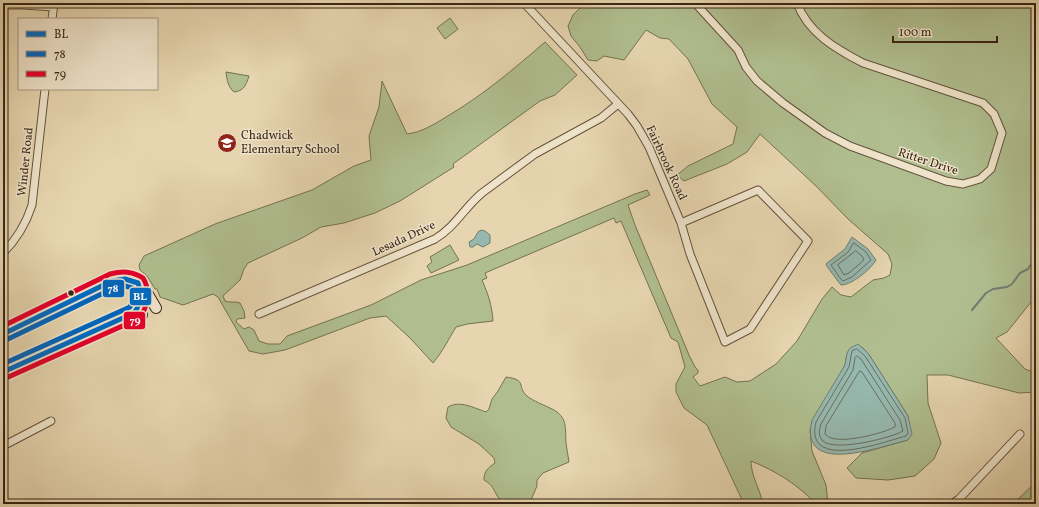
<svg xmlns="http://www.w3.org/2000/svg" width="1039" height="507" viewBox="0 0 1039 507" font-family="Vollkorn,serif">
	<rect width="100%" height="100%" fill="#e6d5af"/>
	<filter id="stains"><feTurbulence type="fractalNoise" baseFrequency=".005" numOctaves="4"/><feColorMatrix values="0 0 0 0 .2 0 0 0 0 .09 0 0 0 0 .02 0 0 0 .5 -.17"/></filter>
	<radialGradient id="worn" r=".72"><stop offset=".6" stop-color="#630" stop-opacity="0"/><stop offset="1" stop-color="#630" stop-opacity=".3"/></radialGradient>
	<path fill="#b0be8f" stroke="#757252" d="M585 3H1036V296L1007 332 996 338 1025 369 1036 373V392L1019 393 948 375H927L928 403 941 443 934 459 915 476 888 480 856 478 847 468 862 453 908 440V416L868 353 862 347 847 353 845 365 810 430 812 451 826 485 828 504H816C797 484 776 471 751 461 751 476 760 489 763 504H744L707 425 684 408 676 392V384L685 367 678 342 671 338 621 221 616 223 614 218 485 273 487 278 482 280C488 294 492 305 493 321L467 324 456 327C448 340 443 351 433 363L410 338 386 316 370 318 285 350 263 354 249 351 218 297 213 294 183 305 160 297 157 289H155L147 276 140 270 139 265 144 256 215 224 312 190 354 166 371 160 369 136 379 107 382 81 407 134C422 132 433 125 446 117 482 96 514 69 545 42L577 75 555 95 540 101 453 164 454 167 400 201 375 213 344 223 321 227 302 238 248 263 244 269 240 280 223 296 225 301C230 303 235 301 240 303L244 311 245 318 237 319 236 322 244 329 249 327 254 330 259 341 268 344H280L287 336 371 305 421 280 467 265 635 194 647 190 650 195 628 205 635 225 689 355 695 367 698 370V373L693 377 700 386 725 377 737 382 750 381 776 364 797 341 822 299 832 287 841 295 851 297 873 280 884 278 890 275 892 264 888 254 848 219 816 186 760 134 747 152 727 164 684 181 677 175 688 166 733 144 737 127 712 104 688 59 669 39 660 38 646 30 624 60 604 56 597 61 588 60 580 47 571 36 568 26 573 15Z
		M450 18 458 29 445 39 437 28Z
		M226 72 249 76C246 85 244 91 234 92 228 87 227 80 226 72Z
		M450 245 459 260 431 273 427 266 432 262 430 257Z
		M506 377C528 380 516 386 527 396 533 401 544 405 552 409 568 417 565 428 566 443 567 449 568 456 569 462L543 473 537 480V486L531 500C520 504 506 507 498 497 492 488 494 486 484 480 484 471 488 468 495 463L494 458 479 444 451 427 446 418 448 407C460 400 474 408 486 412L489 409 492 399 498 391Z
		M1036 482V504H1013Z"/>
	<path fill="#96b8ae" stroke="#717e71" d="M481 230 485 231 490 235V243L483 247 477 244 473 247H470L469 242 474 239 478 232Z
		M852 237 868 249 876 260C871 269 852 285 841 285L837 280 826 265 827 263 845 249Z
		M858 344 868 353 908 416 912 434 908 440C882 446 798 478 812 420L845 365 847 353 850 348Z"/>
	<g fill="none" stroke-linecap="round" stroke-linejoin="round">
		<path stroke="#686f62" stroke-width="1" d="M854 243 866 252 871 260 852 277 843 281 840 278 831 265 848 252Z
			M856 251 862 256 864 260 849 273 844 275 838 265Z
			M857 349 865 356 905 418 908 433 906 436C883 442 804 472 816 422L849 367 852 351Z
			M857 356 861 359 900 420 903 431C891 438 835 452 823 441 818 436 819 430 821 424L853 370 855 358Z
			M860 371 862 372 895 423V427C884 433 834 447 825 434L826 426Z"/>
		<path stroke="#717e71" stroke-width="2" d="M972 310 986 293 993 289 1007 287 1012 284 1020 273 1028 269 1036 257"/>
		<g stroke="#65523c" stroke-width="9">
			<path id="street" d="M524 3 628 114 637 126 649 147 681 223 690 254 725 342 750 329 808 241 758 190 681 223
				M695 3 738 50 746 67 757 81 783 103 825 133 850 146 946 181 963 184 980 179 991 169 1002 133 994 114 983 103 863 63C836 49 808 33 797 3
				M3 5H24L53 7
				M52 19 54 3
				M3 253C17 239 26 224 32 205L45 89
				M259 314 435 239C456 226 464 208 482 193L535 154 601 118 618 104
				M3 446 51 421
				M952 504 959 499 1020 434"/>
		</g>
		<g stroke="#3a2616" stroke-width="12">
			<path id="secondary" d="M134 313C142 304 142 294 138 283
				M3 334 100 286 120 279 133 280 138 283 149 296 156 308
				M3 372 59 346 134 313H140L142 315"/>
		</g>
		<use href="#street" stroke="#efe4cb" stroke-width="7"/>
		<use href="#secondary" stroke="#efe4cb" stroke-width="10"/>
		<g stroke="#efe4cb" stroke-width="8">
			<path id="bus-1" d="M3 334 112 281 125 279 138 283C142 294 141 304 134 313L3 372"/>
		</g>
		<g stroke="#efe4cb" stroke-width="8">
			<path id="bus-2" d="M3 364 130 307 134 298 132 288 125 286 114 288 6 340"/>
		</g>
		<g stroke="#efe4cb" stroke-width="8">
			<path id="bus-3" d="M3 326 110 274C122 271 132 271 143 278 151 291 148 308 138 319L6 378"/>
		</g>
		<use href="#bus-1" stroke="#006bc3" stroke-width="5"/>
		<use href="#bus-2" stroke="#0065bd" stroke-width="5"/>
		<use href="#bus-3" stroke="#e4002b" stroke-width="5"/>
	</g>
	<defs>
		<g id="school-disc" transform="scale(1)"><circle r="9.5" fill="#8f2418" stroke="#efe4cb"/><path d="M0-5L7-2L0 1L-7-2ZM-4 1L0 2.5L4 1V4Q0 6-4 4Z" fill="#fff"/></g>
	</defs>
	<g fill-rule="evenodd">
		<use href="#school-disc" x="227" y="143"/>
	</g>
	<circle fill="#3a2616" stroke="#efe4cb" stroke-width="1.5" cx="71" cy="293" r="3.5"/>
	<g text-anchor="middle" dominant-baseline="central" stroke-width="3" stroke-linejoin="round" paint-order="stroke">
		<g font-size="12" fill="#3a2616" stroke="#efe4cb" text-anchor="start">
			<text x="241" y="136">Chadwick<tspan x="241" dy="14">Elementary School</tspan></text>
		</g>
		<g font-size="12" fill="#3a2616" stroke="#efe4cb">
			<text transform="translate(26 162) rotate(-84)">Winder Road</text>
			<text transform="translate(928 162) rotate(18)">Ritter Drive</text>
			<text transform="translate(666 163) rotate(65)">Fairbrook Road</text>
			<text transform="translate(404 239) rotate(-25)">Lesada Drive</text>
		</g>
	</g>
	<g stroke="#efe4cb" stroke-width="1.5">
		<rect x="102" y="279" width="23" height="19" rx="4" fill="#0065bd"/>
		<rect x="129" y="287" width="23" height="19" rx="4" fill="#006bc3"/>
		<rect x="123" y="311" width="23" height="19" rx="4" fill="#e4002b"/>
	</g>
	<g font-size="11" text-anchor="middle" font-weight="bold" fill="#fff">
		<text x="113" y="292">78</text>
		<text x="140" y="300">BL</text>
		<text x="135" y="324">79</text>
	</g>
	<rect width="1039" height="507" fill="none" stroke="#e6d5af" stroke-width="16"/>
	<rect x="4" y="4" width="1031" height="499" fill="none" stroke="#3a2616" stroke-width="2"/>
	<rect x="8" y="8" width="1023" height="491" fill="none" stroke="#3a2616"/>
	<rect x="18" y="18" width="140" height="72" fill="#efe4cb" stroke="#a79883"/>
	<rect x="26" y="31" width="20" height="6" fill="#006bc3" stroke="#a79883"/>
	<text x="54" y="38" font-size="12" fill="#3a2616">BL</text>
	<rect x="26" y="51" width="20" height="6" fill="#0065bd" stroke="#a79883"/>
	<text x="54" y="58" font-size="12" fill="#3a2616">78</text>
	<rect x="26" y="71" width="20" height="6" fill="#e4002b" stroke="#a79883"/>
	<text x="54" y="78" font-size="12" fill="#3a2616">79</text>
	<path d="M893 36v6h104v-6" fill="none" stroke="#3a2616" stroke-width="2"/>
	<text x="899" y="36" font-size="12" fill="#3a2616" stroke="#efe4cb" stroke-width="3" paint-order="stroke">100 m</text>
	<rect width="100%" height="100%" filter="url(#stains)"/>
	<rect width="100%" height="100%" fill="url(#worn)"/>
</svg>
